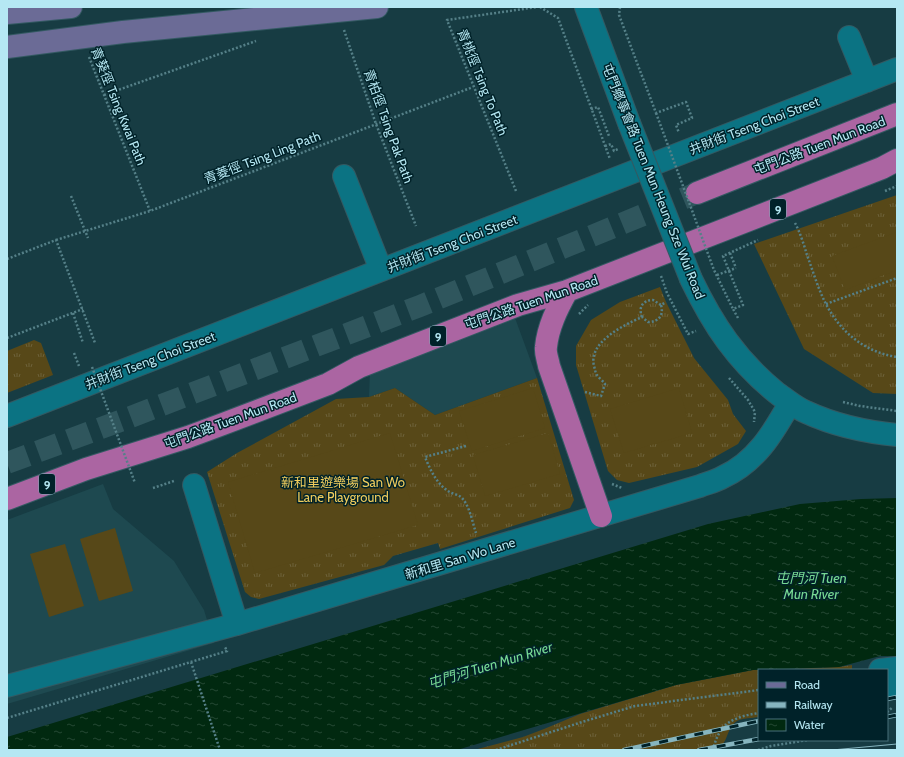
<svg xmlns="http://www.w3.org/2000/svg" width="904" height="757" viewBox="0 0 904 757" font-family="Cabin,'Noto Sans TC',sans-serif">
	<defs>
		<pattern id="grass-tufts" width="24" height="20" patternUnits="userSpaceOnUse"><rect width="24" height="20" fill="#574818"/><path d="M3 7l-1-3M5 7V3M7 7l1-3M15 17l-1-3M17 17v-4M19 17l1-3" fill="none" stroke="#6d623a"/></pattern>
		<pattern id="water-ripples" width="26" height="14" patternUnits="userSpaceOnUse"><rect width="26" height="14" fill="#012910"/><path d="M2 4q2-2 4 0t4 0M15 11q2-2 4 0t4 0" fill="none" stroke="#244833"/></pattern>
	</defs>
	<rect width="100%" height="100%" fill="#173c43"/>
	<path fill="#1e4950" d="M515 318 537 378 435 415 395 388 369 397 370 371Z
		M103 484 113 509 174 561 204 610 214 643 7 704V520Z"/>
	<path fill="url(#grass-tufts)" d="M897 195V394L873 393 804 349 754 244Z
		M660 287 666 302 694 358 728 400 733 414 746 431 738 444 697 467 629 483 617 480 608 471 576 365V346L591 320 620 302Z
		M34 340 41 343 53 375 7 393V351Z
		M537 378 574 500 570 508 440 549 438 543 393 556 384 565 259 599 251 597 245 592 207 472 237 453 336 399 369 397 395 388 435 415Z
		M852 665V670H766L839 667Z
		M753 670H759V717C752 718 743 718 737 721 725 728 729 747 714 750H474L523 737 544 729 580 714 676 685Z"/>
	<path fill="#574818" d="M897 232V270L845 290 832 256Z
		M533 388 545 428 472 451 459 411Z
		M679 388 692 433 624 453 610 409Z
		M390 433 418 525 255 573 228 482Z
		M548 433 560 474 485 496 473 455Z
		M115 528 133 591 99 601 80 539Z
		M65 544 84 606 49 617 30 554Z"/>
	<path fill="url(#water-ripples)" d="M897 498V656H880L839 667 753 670 676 685 457 750H7V737L708 524 800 504 861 499Z"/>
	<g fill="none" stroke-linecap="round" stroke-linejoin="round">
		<path stroke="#2f565d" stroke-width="22" stroke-dasharray="22 11" stroke-linecap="butt" d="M7 463 128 418 420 306 697 193"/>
		<g stroke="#335962" stroke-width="24">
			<path id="minor" d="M586 7 629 123
				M849 37 867 81
				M344 176 381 270
				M691 279C713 325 737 361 778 394 787 400 796 408 806 412 834 425 866 432 897 435
				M7 416 897 69
				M194 485 237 624
				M880 670 897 668
				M7 686 237 624 700 486C708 483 716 481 723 477 756 462 773 433 790 403
				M887 686 897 687"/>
		</g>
		<g stroke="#335962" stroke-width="24">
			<path id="major" d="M7 13 71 7
				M7 47 123 32 377 7"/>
		</g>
		<g stroke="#335962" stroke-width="24">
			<path id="highway" d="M697 193 897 114
				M567 291C557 309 548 327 546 347 545 353 548 360 549 366L601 516
				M7 499 86 469 188 437 223 424 328 384 359 367 518 305 567 291 882 168 897 160"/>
		</g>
		<path stroke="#558088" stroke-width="2.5" stroke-dasharray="2 2" stroke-linecap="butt" d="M540 7 558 18 610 159
			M620 7 619 15 656 113 686 102 692 118 676 125 679 133
			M344 30 376 124 416 226
			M89 57 150 211
			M104 95 256 41
			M591 109 598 107 609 136
			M605 146 611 144 614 151 618 149
			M516 191 447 20 537 7
			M885 191 897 186
			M795 223C800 232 804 245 807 255 813 271 818 289 826 304 841 333 865 352 897 357
			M56 240 150 211 473 87
			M730 253 736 268
			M7 259 56 240 95 343
			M661 276 667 293 688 334 696 331
			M826 304 897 278
			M73 313 83 343
			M579 314 588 305
			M642 317C638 307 643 300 653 300L661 305 666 302
			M738 318 733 309 743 305 723 256 758 240
			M7 338 83 309
			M74 353 79 366
			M729 378 748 400 755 412 754 422
			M585 392 601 396 605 384C603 381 599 378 597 375 595 372 595 369 594 366 588 342 624 325 642 317L648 322C659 322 664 315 661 305
			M843 402 860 406 897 411
			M466 446 425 457C430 469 436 483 448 491 452 494 458 494 462 498 470 507 472 521 476 533
			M612 484 622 488
			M153 488 174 481
			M191 662 220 750
			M887 712 893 707
			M7 718 227 651 225 647
			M496 750 582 722 635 706 759 690
			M712 750C715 744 716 738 720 732 727 719 745 715 759 713
			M758 750 771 746 808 740"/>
		<use href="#minor" stroke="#0b7383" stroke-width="22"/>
		<use href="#major" stroke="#6b6b96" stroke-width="22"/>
		<use href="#highway" stroke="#ab65a2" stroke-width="22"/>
		<path stroke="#86b5bf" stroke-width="1" d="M832 750 897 744"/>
		<g stroke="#86b5bf" stroke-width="4.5">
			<path id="rail" d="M887 699 897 697
				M887 717 897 715
				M624 750 759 721
				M699 750 759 739"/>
		</g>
		<use href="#rail" stroke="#002229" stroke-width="3" stroke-dasharray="9" stroke-linecap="butt"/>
		<g stroke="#335962" stroke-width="24" stroke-linecap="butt">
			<path id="minor-bridge" d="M629 123 691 279"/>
		</g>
		<path stroke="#558088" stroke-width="2.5" stroke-dasharray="2 2" stroke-linecap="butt" d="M656 113 714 270 733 309
			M71 196 88 238
			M717 275 736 268
			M92 367 135 483"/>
		<use href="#minor-bridge" stroke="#0b7383" stroke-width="22"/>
	</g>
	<g text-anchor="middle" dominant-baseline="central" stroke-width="3" stroke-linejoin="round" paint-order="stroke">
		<g fill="#002229" stroke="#7fadb6" stroke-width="1">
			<rect x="770" y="199" width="16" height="20" rx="3"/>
			<rect x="430" y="326" width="16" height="20" rx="3"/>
			<rect x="39" y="474" width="16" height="20" rx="3"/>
		</g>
		<g font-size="12" font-weight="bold" fill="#b5e8f3">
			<text x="778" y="209">9</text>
			<text x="438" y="336">9</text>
			<text x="47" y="484">9</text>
		</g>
		<g font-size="13" fill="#b5e8f3" stroke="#002229">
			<text transform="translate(483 82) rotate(68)">青桃徑 Tsing To Path</text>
			<text transform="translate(119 106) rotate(68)">青葵徑 Tsing Kwai Path</text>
			<text transform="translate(754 125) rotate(-21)">井財街 Tseng Choi Street</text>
			<text transform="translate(389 126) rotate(70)">青柏徑 Tsing Pak Path</text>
			<text transform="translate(819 145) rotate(-21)">屯門公路 Tuen Mun Road</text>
			<text transform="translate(262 157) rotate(-21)">青菱徑 Tsing Ling Path</text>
			<text transform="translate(654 181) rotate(68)">屯門鄉事會路 Tuen Mun Heung Sze Wui Road</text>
			<text transform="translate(452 243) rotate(-21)">井財街 Tseng Choi Street</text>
			<text transform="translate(531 302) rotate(-19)">屯門公路 Tuen Mun Road</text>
			<text transform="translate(150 360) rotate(-21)">井財街 Tseng Choi Street</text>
			<text transform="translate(230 420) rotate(-20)">屯門公路 Tuen Mun Road</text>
			<text transform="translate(460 558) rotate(-17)">新和里 San Wo Lane</text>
		</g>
		<g font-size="13" fill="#f0cd5d" stroke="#002229">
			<text x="343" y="482">新和里遊樂場 San Wo<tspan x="343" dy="15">Lane Playground</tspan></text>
		</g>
		<g font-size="14" font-style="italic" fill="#76d893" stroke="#002229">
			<text x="811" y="578">屯門河 Tuen<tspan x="811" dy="16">Mun River</tspan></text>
			<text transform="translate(490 665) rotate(-17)">屯門河 Tuen Mun River</text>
		</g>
	</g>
	<rect width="904" height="757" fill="none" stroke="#b5e8f3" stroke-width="16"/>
	<rect x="758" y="669" width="130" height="72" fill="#002229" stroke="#48717a"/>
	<rect x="766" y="682" width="20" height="6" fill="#6b6b96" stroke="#48717a"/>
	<text x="794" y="689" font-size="12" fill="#b5e8f3">Road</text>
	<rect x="766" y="702" width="20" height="6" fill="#86b5bf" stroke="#48717a"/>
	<text x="794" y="709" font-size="12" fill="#b5e8f3">Railway</text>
	<rect x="766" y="719" width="20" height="12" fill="url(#water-ripples)" stroke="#48717a"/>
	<text x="794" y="729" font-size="12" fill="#b5e8f3">Water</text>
</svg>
